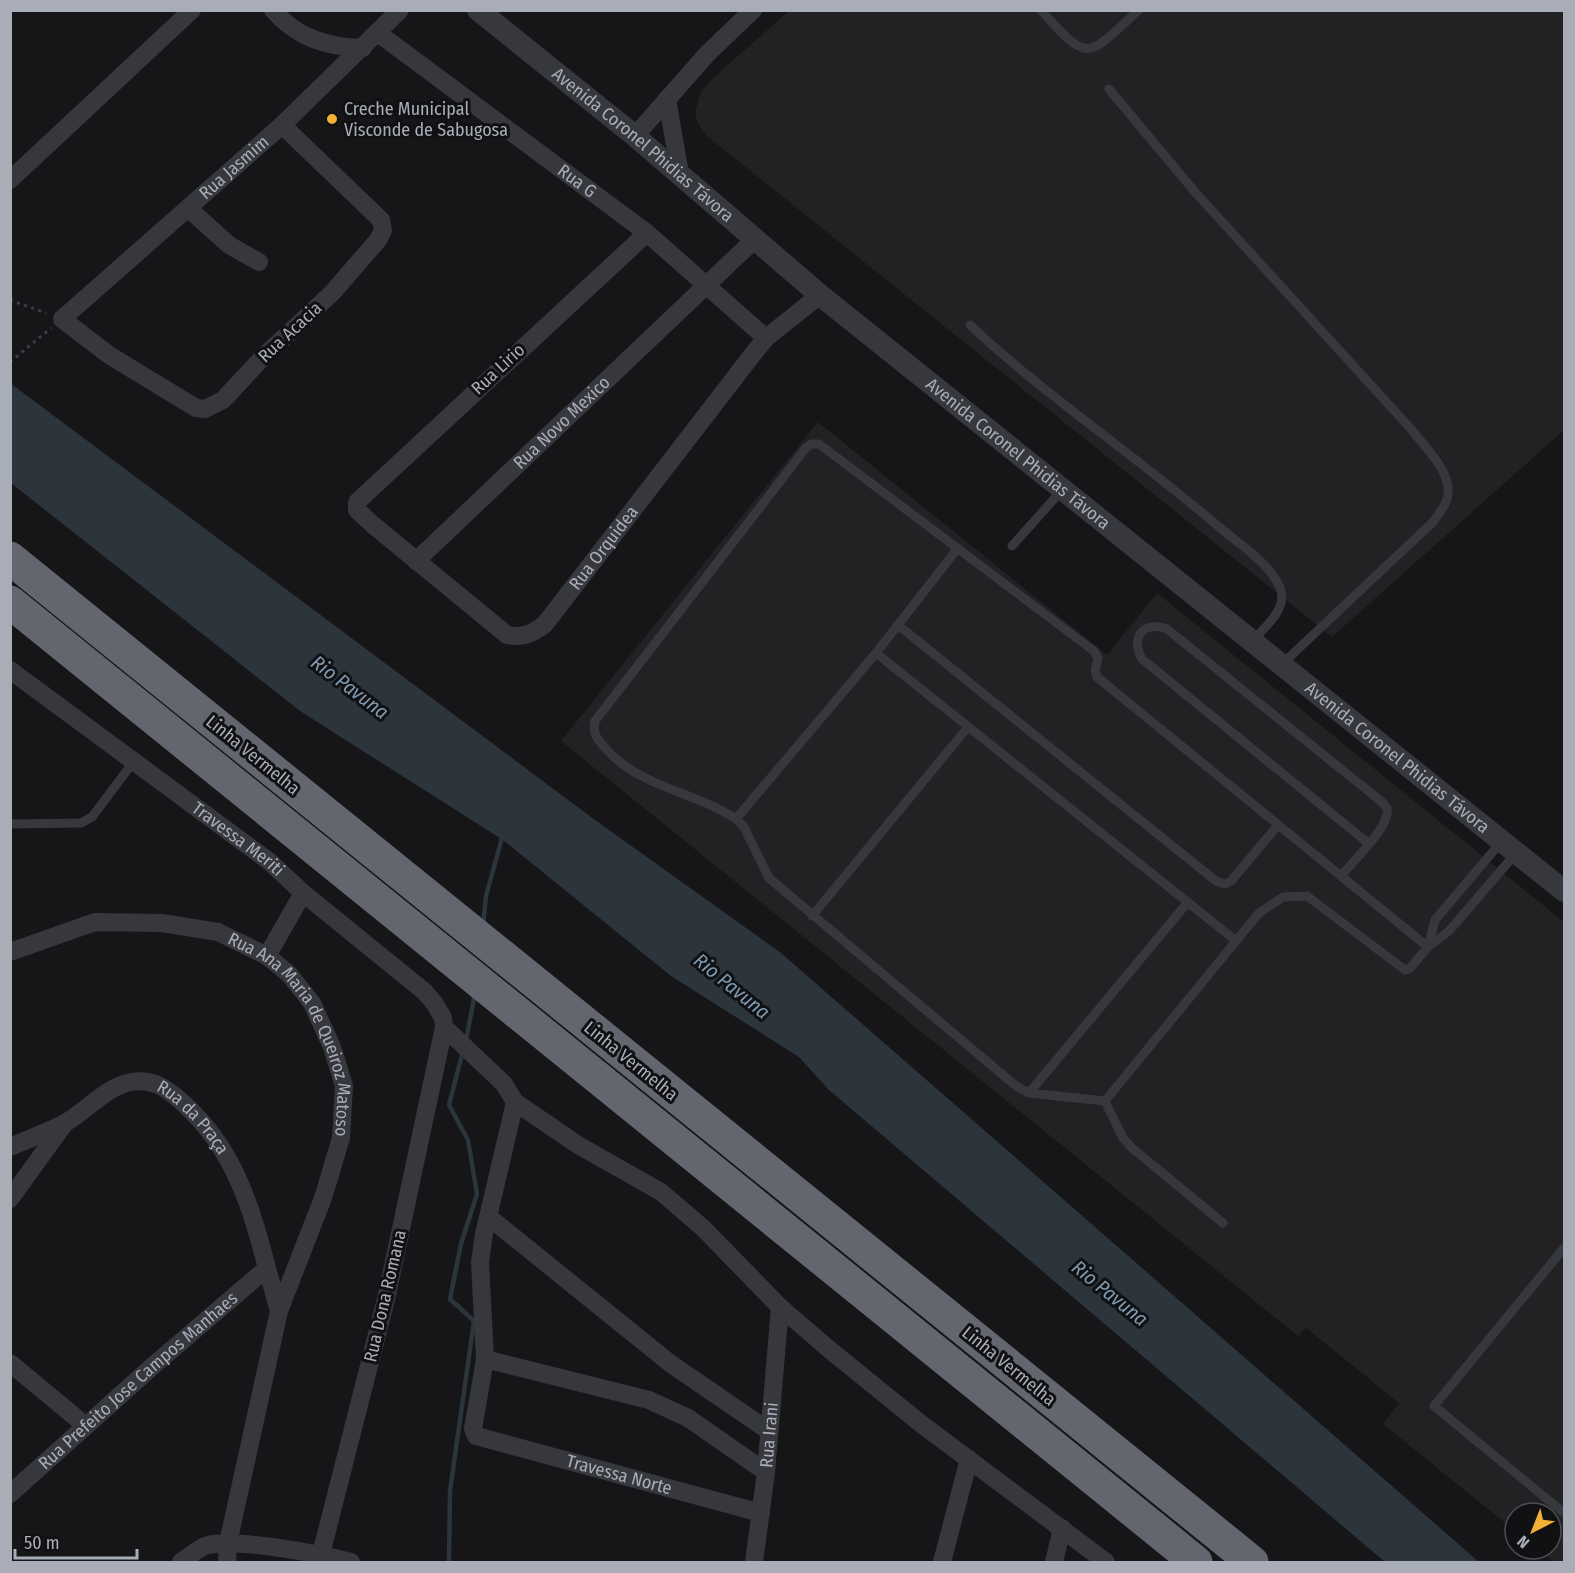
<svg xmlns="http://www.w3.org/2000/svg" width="1575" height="1573" viewBox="0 0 1575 1573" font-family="'Fira Sans Condensed',sans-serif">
	<rect width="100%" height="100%" fill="#161618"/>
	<path fill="#222225" d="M789 11H1564V430L1332 637 707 136 698 124 695 112 701 92 712 79Z
		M818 422 1107 655 1157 593 1564 922V1562H1554L1537 1549H1551V1513H1515V1531L1383 1424 1399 1403 1306 1328 1298 1336 561 741Z"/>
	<path fill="#2c353c" d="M10 383 595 820 781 953 1479 1562H1385L829 1090 799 1057 671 976 503 840 300 711 11 483Z"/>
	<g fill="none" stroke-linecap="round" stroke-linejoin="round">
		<path stroke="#2c353c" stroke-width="4.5" d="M483 925 486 896 503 834
			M466 1040 475 993
			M449 1562 450 1491 474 1321 450 1299 461 1244 477 1194 468 1140 449 1105 463 1051"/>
		<path stroke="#3d3f44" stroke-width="3" stroke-dasharray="3 4.5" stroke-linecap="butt" d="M10 300 46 313
			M10 362 51 328"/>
		<path stroke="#37383d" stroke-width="9" d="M1041 10C1090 66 1087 56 1139 10
			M1109 89 1195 192 1411 429C1425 448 1457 476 1446 502 1443 509 1437 516 1433 522L1281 665
			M970 325C1048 398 1138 457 1219 527 1239 544 1270 563 1280 588 1289 608 1264 628 1252 641
			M1012 546 1063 489
			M898 625 1216 881 1225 884 1231 881 1278 825
			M876 653 1235 940
			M736 819 876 653 958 548
			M10 824 81 823 92 817 134 761
			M1341 876C1353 861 1391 826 1387 808L1382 802 1167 629C1143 620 1130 638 1142 659L1368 843
			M812 916 968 727
			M1428 947 1435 920 1501 842
			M1029 1093 1188 902
			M1105 1101 1259 913 1283 897 1307 896 1405 970 1410 968 1428 947 1449 931 1516 853
			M1223 1223 1132 1148 1123 1138 1105 1101 1029 1093 1016 1086 769 878 744 827 736 819C694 791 641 788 606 749 598 740 592 734 595 721L805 449 811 444H819L1094 651 1098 658 1095 670 1097 677 1428 947
			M1564 1248 1434 1406 1564 1513"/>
		<g stroke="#37383d" stroke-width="18">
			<path d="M273 10C297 38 327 47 363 48"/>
			<path id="s1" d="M378 33 647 233 766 338"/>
			<path d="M667 99 680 174"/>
			<path id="s2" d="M282 125 381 220 383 230 378 240 332 293 264 356 223 400 205 409 196 408 109 355 62 319 282 125 400 10"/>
			<path d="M635 136 707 54 753 10"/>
			<path d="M10 180 192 10"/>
			<path d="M189 209 229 245 259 262"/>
			<path id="s3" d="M647 233 357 502V510L372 524 507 635C523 638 532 634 545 624L753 354 766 338 820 295"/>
			<path id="s4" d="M416 561 754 240"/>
			<path id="s5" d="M10 670 270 862 303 893 425 992 435 1004 443 1018 444 1027 386 1299 319 1562"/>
			<path id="s6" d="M10 952 95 922 162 923 218 932 267 956 289 974 312 1003 332 1047 344 1086 341 1138 323 1198 279 1311 228 1543 227 1562"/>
			<path d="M267 956 303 893"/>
			<path d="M444 1027 504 1084 515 1102 578 1145 661 1192 703 1228 780 1307 830 1350 920 1423 1106 1562"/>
			<path id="s7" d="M515 1102 484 1234 480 1262 485 1359 473 1429 476 1436 761 1513"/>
			<path id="s8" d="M10 1147C28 1139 48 1132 65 1123 87 1111 105 1087 131 1082 153 1078 168 1089 183 1103 247 1160 256 1234 279 1311"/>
			<path d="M10 1199 65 1123"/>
			<path d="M490 1218 671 1364 769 1431"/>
			<path d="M485 1359 649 1400 688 1418 766 1472"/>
			<path d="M10 1363 86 1426"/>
			<path id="s9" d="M10 1494 155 1364 266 1269"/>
			<path d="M181 1562C189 1557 199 1547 208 1545 237 1538 321 1554 351 1562"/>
			<path id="s10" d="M754 1562 766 1472 780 1307"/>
			<path d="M942 1562 969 1459"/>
			<path d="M1054 1562 1062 1528"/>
		</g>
		<path stroke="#37383d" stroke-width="22" id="s11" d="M478 10 635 136 820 295 1564 891"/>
		<path stroke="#63666e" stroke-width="33" d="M10 558 1252 1562
			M10 602 1196 1562"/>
	</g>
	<circle fill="#f2b134" stroke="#111113" stroke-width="2" cx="332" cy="119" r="6"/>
	<g text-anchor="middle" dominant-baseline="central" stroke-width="6" stroke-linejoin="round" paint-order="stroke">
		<g font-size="18" fill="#a8adb8" stroke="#111113" text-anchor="start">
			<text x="344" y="109">Creche Municipal<tspan x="344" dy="21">Visconde de Sabugosa</tspan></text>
		</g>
		<g font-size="18" fill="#a8adb8" stroke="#111113">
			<text stroke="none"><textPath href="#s11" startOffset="213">Avenida Coronel Phidias Távora</textPath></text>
			<text stroke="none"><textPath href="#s2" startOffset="801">Rua Jasmim</textPath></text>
			<text stroke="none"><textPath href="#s1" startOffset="248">Rua G</textPath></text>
			<text transform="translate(290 332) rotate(-43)">Rua Acacia</text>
			<text transform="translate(498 369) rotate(-43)">Rua Lirio</text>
			<text stroke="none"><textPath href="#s4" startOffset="201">Rua Novo Mexico</textPath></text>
			<text stroke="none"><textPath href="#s11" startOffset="699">Avenida Coronel Phidias Távora</textPath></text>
			<text stroke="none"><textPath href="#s3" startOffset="736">Rua Orquidea</textPath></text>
			<text transform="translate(253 755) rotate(39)">Linha Vermelha</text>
			<text stroke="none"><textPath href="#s11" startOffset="1185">Avenida Coronel Phidias Távora</textPath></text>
			<text stroke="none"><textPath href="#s5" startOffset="284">Travessa Meriti</textPath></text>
			<text stroke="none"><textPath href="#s6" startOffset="350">Rua Ana Maria de Queiroz Matoso</textPath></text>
			<text transform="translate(631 1061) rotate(39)">Linha Vermelha</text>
			<text stroke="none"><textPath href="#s8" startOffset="214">Rua da Praça</textPath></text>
			<text transform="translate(385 1296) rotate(-77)">Rua Dona Romana</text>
			<text transform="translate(1009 1366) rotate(39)">Linha Vermelha</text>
			<text stroke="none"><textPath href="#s9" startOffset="171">Rua Prefeito Jose Campos Manhaes</textPath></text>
			<text stroke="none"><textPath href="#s10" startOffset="128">Rua Irani</textPath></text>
			<text stroke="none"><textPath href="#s7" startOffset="488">Travessa Norte</textPath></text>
		</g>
		<g font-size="20" font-style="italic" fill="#7f9bb3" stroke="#111113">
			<text transform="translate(350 687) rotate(37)">Rio Pavuna</text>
			<text transform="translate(732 986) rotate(39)">Rio Pavuna</text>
			<text transform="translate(1110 1293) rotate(39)">Rio Pavuna</text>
		</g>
	</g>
	<rect width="1575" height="1573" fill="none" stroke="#a8adb8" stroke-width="24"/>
	<g transform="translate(1533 1531) rotate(222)"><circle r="28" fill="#111113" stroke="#4d4f55" stroke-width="1.5"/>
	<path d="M0-4.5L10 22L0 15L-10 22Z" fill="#f2b134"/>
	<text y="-9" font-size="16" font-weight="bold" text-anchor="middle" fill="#a8adb8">N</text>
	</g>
	<path d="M15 1549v9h122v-9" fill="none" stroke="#a8adb8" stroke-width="3"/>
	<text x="24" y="1549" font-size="18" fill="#a8adb8" stroke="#111113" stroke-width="4.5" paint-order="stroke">50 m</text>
</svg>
